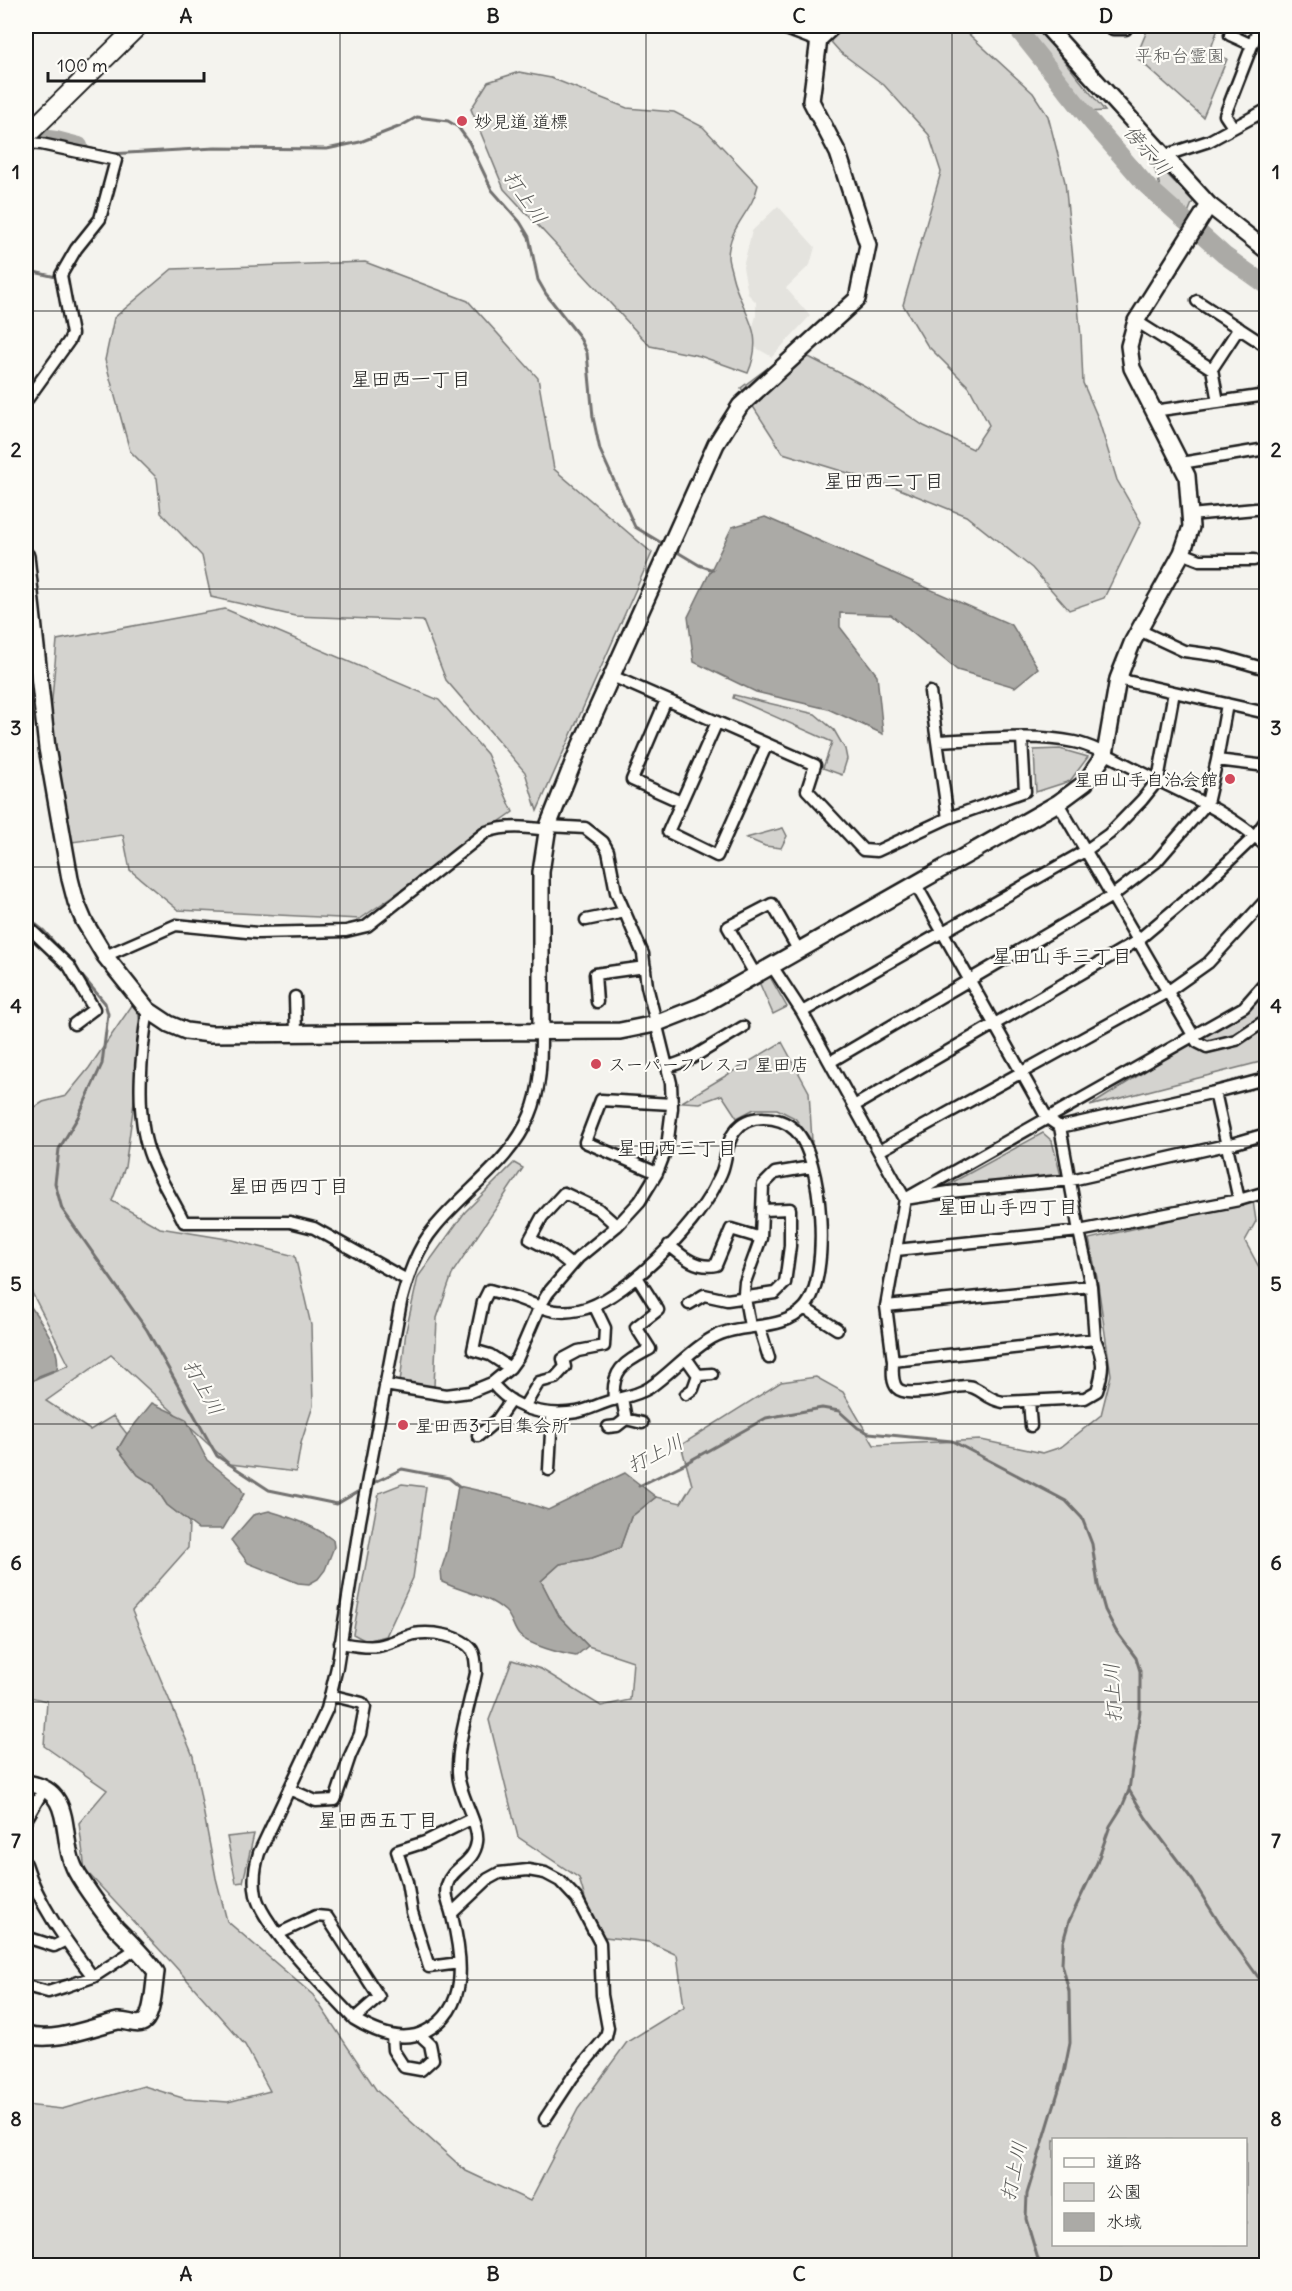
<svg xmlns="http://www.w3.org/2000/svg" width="1292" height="2291" viewBox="0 0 1292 2291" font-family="Delius,'Klee One',sans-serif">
	<rect width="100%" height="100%" fill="#f4f3ee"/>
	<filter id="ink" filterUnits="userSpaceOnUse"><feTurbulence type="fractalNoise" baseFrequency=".0167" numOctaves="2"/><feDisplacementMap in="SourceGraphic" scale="12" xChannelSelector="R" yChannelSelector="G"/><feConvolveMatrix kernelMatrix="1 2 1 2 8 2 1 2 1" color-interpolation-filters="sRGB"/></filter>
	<g filter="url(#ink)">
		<path fill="#e4e3de" d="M778 206 815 247 810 265 786 288 810 316 772 357 748 343 756 316V302L748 294 743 267 752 231Z"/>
		<path fill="#d4d3cf" stroke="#787876" stroke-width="1.5" fill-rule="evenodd" d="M817 26H955L962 28 1033 93 1048 116 1065 182 1081 336 1083 383 1098 418 1117 480 1141 522 1104 598 1069 610 1032 568 966 516 897 488 783 453 741 388 786 354H803L865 386 924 426 973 449 989 425 969 387 927 345 903 305 941 172 929 135 884 85 840 52Z
			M1021 26H1036L1105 111 1087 112Z
			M1149 26H1219L1210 51 1227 59 1203 117 1136 57Z
			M519 72 551 78 627 108 674 112 703 127 758 185C752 213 729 225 728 257 728 262 731 269 732 275 741 314 767 329 748 373L700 356 650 346 504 189 471 109 488 82Z
			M1154 161 1193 201 1186 218 1160 194C1162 182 1153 173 1154 161Z
			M365 262 468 301 538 378 554 469 652 553 537 811 525 772 446 680 423 621 295 616 211 597 202 556 161 513 157 478 130 451 105 360 114 318 172 269Z
			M225 609 439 700 487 754 513 812 360 919 178 910 130 870 123 835 72 842 50 723 57 640Z
			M734 695 815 714 834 730 845 749 847 759 842 775 823 768 832 742 733 698Z
			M1060 749 1088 757 1070 781 1036 792 1034 750Z
			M783 828 787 836 781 848 765 846 746 838Z
			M770 977 787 1007 773 1014 759 982Z
			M1266 995V1055L1260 1062 1090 1106Z
			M137 998 142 1045 125 1167 112 1201 160 1228 233 1240 295 1256 311 1325 313 1406 301 1443 296 1472 230 1464 111 1355 46 1401 90 1430 113 1416 127 1434 118 1449 138 1475 154 1485 167 1505 189 1522 188 1548 132 1611 193 1756 216 1878 227 1921 313 1995 377 2091 466 2171 530 2201 578 2109 627 2042 684 2007 677 1955 649 1942 596 1936 579 1878 518 1837 489 1720 512 1660 541 1669 601 1706 630 1700 633 1661 588 1646 559 1616 541 1581 560 1564 592 1558 620 1548 631 1517 656 1497 681 1503 692 1485 681 1445 781 1382 816 1377 843 1392 874 1445 981 1440 1043 1453 1061 1447 1101 1415 1111 1375 1097 1278 1089 1239 1253 1201 1256 1221 1245 1241 1266 1280V2265H26V2105L62 2109 144 2086 186 2099 228 2102 270 2091 245 2045 173 1964 85 1870 79 1823 107 1790 44 1746 47 1701 30 1697 26 1701V1379L28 1382 69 1365 26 1281V1113L43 1102 66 1096 89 1068ZM1054 2140H1246V2244H1054Z
			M782 1042 809 1092 812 1141 795 1118 777 1109H754L737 1118 722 1095 700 1103 682 1102Z
			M1043 1133 1052 1141 1061 1176 942 1188Z
			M514 1163 523 1168 453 1272 437 1318 434 1387 400 1383 406 1331 418 1277 465 1212Z
			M402 1484 426 1487 413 1578 386 1636 366 1641 353 1634 379 1493Z
			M254 1834 243 1882 236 1883 227 1837Z"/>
		<path fill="#abaaa6" stroke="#72716f" stroke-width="1.5" d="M765 517 1012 625 1038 668 1015 687 957 670 891 615 840 613V627L877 675 883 734 828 709 756 692 694 662 688 617 732 527Z
			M26 1300C38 1317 62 1348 57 1369L39 1376 32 1382 26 1380Z
			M152 1403 186 1419 207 1460 239 1486 244 1494 223 1529H198L167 1505 154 1485 138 1475 118 1449 127 1434Z
			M625 1473 656 1497 631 1517 620 1548 592 1558 560 1564 541 1581 559 1616 588 1646 576 1656C563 1654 528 1645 519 1635 513 1628 512 1617 505 1611 487 1595 463 1592 442 1582L441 1570 447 1552 458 1486 512 1498 548 1510Z
			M269 1511C293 1518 313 1525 333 1540L334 1547 325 1570 318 1579 309 1584 298 1583 248 1563 231 1540 253 1515Z"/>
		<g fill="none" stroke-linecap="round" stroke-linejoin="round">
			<path stroke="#72716f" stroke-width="3" d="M79 146 100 151
				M110 154 215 148 327 149 360 142 401 126 417 117 448 121 458 127 469 142 492 190 520 222 529 237 538 280 546 294 579 336 587 353 593 417 600 450 635 527 665 545
				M26 273 34 272 56 277
				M54 353 67 333
				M674 550 699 565 713 570
				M26 807 29 811 26 835 30 920 44 931 65 955
				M76 969 105 1003 108 1014 102 1064 78 1117 59 1149 55 1183 62 1209 147 1330 217 1456 269 1490 337 1504 364 1488
				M369 1485 402 1469 449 1478 460 1487
				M639 1486 684 1464 766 1418 822 1408 839 1411 858 1428 869 1433 952 1441 1066 1501 1082 1518 1092 1544 1098 1585 1105 1610 1116 1631 1136 1658 1140 1671V1711L1129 1790 1122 1807 1110 1826 1097 1863 1069 1921 1063 1942 1062 1964 1069 1991 1070 2043 1064 2073 1027 2194 1026 2219 1040 2266
				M1129 1790 1146 1818 1193 1881 1218 1921 1266 1988"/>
			<path stroke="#abaaa6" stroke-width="18" d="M1015 26 1090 120 1147 186 1224 255 1266 285
				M26 136 56 140 79 146"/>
			<g stroke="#1c1c1c" stroke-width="15">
				<path id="street" d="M1108 26 1113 29H1126L1127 26
					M1230 35 1252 45
					M1233 127 1225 115 1256 35
					M26 143 41 144 116 160 100 219 76 249 61 275 72 334 69 341 26 401
					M1166 158 1172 153 1209 141 1266 110
					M1197 301 1266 346
					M1136 321 1212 369 1218 402 1153 411
					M1212 369 1239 328
					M1218 402 1266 395
					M1181 463 1266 449
					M1190 515 1266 508
					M1182 553 1200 560H1254
					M1139 630 1184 651 1221 656 1266 669
					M612 676 815 765 807 790 863 850 877 851 948 818 937 741C981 740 1032 733 1074 742 1097 747 1120 762 1141 772 1185 794 1230 812 1266 846
					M930 692 937 741
					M1174 692 1266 713
					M666 700 632 780 681 802
					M1227 704 1217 760 1266 766V762
					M717 722 668 832 717 856 767 744
					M1058 803 1197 1042 1207 1047 1236 1040 1266 1020
					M948 818 1025 791 1022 739
					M915 883 1047 1118 1060 1127 1079 1231 1239 1200 1266 1192
					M26 920 28 927 69 966 94 1009 74 1024
					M586 920 625 912
					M105 956 176 925 257 933 346 931 367 926 486 832C506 825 526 827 547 830
					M772 966 802 1012 905 1199 1244 1007 1266 982
					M756 976 728 927 772 904 799 951
					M295 997 296 1034
					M597 1002 595 974 645 967
					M148 1010C141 1051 135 1112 149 1152 157 1176 173 1199 184 1222H290L314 1228 407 1280
					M802 1012 1085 851 1109 834 1142 800 1158 780 1174 692 1118 679
					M830 1062 1112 896 1156 862 1207 803 1217 760
					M668 1067 690 1059 743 1027
					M1215 1092 1239 1200
					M854 1106 1137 941 1207 882 1255 836 1266 820
					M1060 1127 1215 1092 1261 1080 1266 1074
					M879 1151 1167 992 1208 963 1266 900
					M657 1173 585 1142 601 1100 672 1104
					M669 1245C683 1257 697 1269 716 1265L731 1229 761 1238
					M896 1250 1079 1231 1091 1286 1095 1339 893 1361 886 1306 905 1199 949 1192 1071 1180 1235 1143 1266 1134
					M571 1265 555 1252 530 1239 542 1217 564 1193 598 1209 617 1226
					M689 1304 704 1295 727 1300 775 1293 785 1283 790 1246V1209L762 1210
					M886 1306 1091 1286
					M804 1308 837 1329
					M750 1326 744 1293 745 1282 761 1238 763 1185 775 1173 811 1167
					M759 1326 769 1358
					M686 1358 698 1375 712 1374
					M893 1361C893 1369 891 1381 897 1388 907 1399 952 1386 966 1386 980 1386 986 1400 1003 1402L1085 1398 1097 1391C1104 1369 1104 1360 1095 1339
					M492 1383C512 1409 545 1417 577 1412 589 1410 601 1403 613 1400 625 1397 638 1395 649 1388 671 1373 689 1351 712 1338 741 1321 782 1333 805 1307 831 1277 823 1157 795 1130 779 1115 748 1113 735 1131 726 1142 727 1158 722 1171 720 1177 716 1183 714 1188 695 1226 622 1302 579 1310 554 1315 544 1308 520 1299 510 1295 499 1293 489 1290L483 1302 473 1350 490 1355 510 1368
					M385 1385 446 1395 470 1392 492 1383 510 1368 518 1357 539 1308 548 1293 578 1258 617 1226 640 1201 657 1173 667 1147 672 1108 671 1083 647 986 643 954 616 892 608 851 603 842 585 828 548 826
					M686 1394 693 1389 698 1375
					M622 1398 626 1419 642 1423
					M614 1400C611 1368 626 1362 650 1349L636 1327 658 1310 637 1277
					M1029 1401 1031 1426
					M524 1407 539 1382 555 1378 565 1367 563 1359 578 1351 604 1346 605 1328 594 1305
					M608 1427 617 1426 626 1419
					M478 1436 497 1420 511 1400
					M549 1470 552 1414
					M340 1643C352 1645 366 1648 378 1646 390 1644 402 1637 414 1634 431 1631 461 1635 472 1650 476 1656 476 1666 476 1673 470 1702 457 1743 458 1772 458 1793 480 1825 477 1842 474 1864 452 1867 447 1885 444 1896 450 1906 452 1916 462 1957 470 2008 426 2031 402 2044 375 2032 354 2019 330 1993 261 1925 256 1895 253 1881 255 1866 259 1853L327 1709 337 1667 360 1521 401 1302C408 1276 417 1248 435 1227 466 1189 511 1162 530 1115 541 1089 541 1061 541 1033
					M289 1789 316 1801 335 1800 337 1795 350 1756 360 1734 365 1707 362 1703 330 1695
					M26 1820 44 1789
					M26 1864C39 1906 67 1942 93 1977
					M452 1913 488 1879 499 1873 528 1870 545 1873 560 1881 577 1899 600 1943 602 1995 608 2028 606 2037 572 2078 545 2119
					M278 1934 316 1916 327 1917 379 1997 354 2019
					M26 1937 54 1946 66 1940
					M459 1963 429 1967 412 1912 407 1882 397 1851 425 1842 471 1819
					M26 1986 48 1992 67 1986 93 1977 136 1949
					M392 2036 393 2050 404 2067 421 2070 433 2059 430 2044 419 2034"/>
			</g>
			<g stroke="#1c1c1c" stroke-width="20">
				<path id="secondary" d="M1046 26 1209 205 1266 250
					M819 39 833 26
					M26 556 47 748 70 879 76 902 84 921 105 956 148 1010 169 1024 186 1031 210 1034 620 1031 655 1024 701 1006 1058 803 1085 783 1105 754 1118 679 1133 641 1182 553 1191 527 1187 476 1132 368 1129 346 1136 321 1209 205
					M541 1033V872L548 826 577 753 716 444 740 406 857 299 868 245 838 153 811 101 819 39 785 26
					M26 1783C76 1790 59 1835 74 1867 80 1881 106 1916 116 1928 130 1942 145 1956 156 1972 154 1984 153 2019 142 2023 135 2026 126 2020 118 2021 88 2028 55 2043 26 2035"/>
			</g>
			<g stroke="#1c1c1c" stroke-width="22">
				<path id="primary" d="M26 136 138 26"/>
			</g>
			<use href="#street" stroke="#fdfcf7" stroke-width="10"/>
			<use href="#secondary" stroke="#fdfcf7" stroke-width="15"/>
			<use href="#primary" stroke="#fdfcf7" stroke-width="18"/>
		</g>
	</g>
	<path fill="none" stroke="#1c1c1c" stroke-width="1.5" stroke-opacity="0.55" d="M340 26V2266M646 26V2266M952 26V2266M26 311H1266M26 589H1266M26 867H1266M26 1146H1266M26 1424H1266M26 1702H1266M26 1980H1266"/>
	<g fill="#d1495b" stroke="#fdfcf7" stroke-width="2">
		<circle cx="462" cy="121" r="6"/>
		<circle cx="1230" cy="779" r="6"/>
		<circle cx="596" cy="1064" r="6"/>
		<circle cx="403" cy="1425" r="6"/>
	</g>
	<g text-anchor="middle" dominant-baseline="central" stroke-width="4.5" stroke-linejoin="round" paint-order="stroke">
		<g font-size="18" fill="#5c5c5b" stroke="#fdfcf7">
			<text x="1180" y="55">平和台霊園</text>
		</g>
		<g font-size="18" fill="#1c1c1c" stroke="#fdfcf7" text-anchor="start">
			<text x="474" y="121">妙見道 道標</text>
			<text x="1218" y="779" text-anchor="end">星田山手自治会館</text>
			<text x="608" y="1064">スーパーフレスコ 星田店</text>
			<text x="415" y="1425">星田西3丁目集会所</text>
		</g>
		<g font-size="20" font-style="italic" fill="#5c5c5a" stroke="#fdfcf7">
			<text transform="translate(1148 150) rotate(49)">傍示川</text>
			<text transform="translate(526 197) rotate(56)">打上川</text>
			<text transform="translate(204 1387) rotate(61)">打上川</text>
			<text transform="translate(655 1453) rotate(-27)">打上川</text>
			<text transform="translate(1112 1693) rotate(-93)">打上川</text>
			<text transform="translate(1013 2171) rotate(-78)">打上川</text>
		</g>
		<g font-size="20" fill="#1c1c1c" stroke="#fdfcf7">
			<text x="411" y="378">星田西一丁目</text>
			<text x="884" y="480">星田西二丁目</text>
			<text x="1062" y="955">星田山手三丁目</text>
			<text x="677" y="1147">星田西三丁目</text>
			<text x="289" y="1185">星田西四丁目</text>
			<text x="1008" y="1206">星田山手四丁目</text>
			<text x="378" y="1819">星田西五丁目</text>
		</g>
	</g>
	<rect width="1292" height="2291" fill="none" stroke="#fdfcf7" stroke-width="66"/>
	<rect x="1052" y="2138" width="195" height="108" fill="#fdfcf7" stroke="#a3a29f" stroke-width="1.5"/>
	<rect x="1064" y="2158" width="30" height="9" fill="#fdfcf7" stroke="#a3a29f" stroke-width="1.5"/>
	<text x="1106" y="2168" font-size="18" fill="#1c1c1c">道路</text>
	<rect x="1064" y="2183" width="30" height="18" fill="#d4d3cf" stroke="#a3a29f" stroke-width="1.5"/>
	<text x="1106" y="2198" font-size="18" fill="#1c1c1c">公園</text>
	<rect x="1064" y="2213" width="30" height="18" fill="#abaaa6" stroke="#a3a29f" stroke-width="1.5"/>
	<text x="1106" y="2228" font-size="18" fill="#1c1c1c">水域</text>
	<path d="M48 72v9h156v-9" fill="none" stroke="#1c1c1c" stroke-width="3"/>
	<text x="57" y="72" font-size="18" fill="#1c1c1c" stroke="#fdfcf7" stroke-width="4.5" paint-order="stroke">100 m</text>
	<rect x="33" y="33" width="1226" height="2225" fill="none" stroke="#1c1c1c" stroke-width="2"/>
	<g font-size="20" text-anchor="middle" font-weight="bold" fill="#1c1c1c">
		<text x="186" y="23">A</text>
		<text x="493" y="23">B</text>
		<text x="799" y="23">C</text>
		<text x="1106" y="23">D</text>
		<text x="16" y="179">1</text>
		<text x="1276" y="179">1</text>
		<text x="16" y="457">2</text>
		<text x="1276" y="457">2</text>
		<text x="16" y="735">3</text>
		<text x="1276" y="735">3</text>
		<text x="16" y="1013">4</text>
		<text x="1276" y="1013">4</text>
		<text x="16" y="1291">5</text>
		<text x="1276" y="1291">5</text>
		<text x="16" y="1570">6</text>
		<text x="1276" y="1570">6</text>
		<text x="16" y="1848">7</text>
		<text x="1276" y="1848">7</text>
		<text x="16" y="2126">8</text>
		<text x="1276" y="2126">8</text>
		<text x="186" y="2281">A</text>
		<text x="493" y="2281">B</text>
		<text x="799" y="2281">C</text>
		<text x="1106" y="2281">D</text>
	</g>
</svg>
